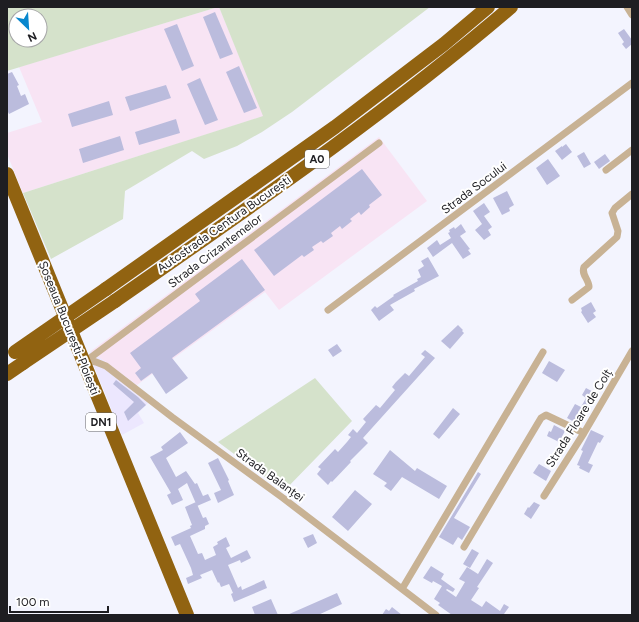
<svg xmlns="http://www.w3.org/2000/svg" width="639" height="622" viewBox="0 0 639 622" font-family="Figtree,sans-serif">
	<rect width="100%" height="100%" fill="#f3f4fe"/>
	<path fill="#ece7fe" d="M91 351 137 385 131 390 148 403 138 413 144 423 122 435 89 354Z"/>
	<path fill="#f8e4f4" d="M218 7H219L264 116 23 193 7 154V133L42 122 19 67Z
		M379 137 427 201 279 310 265 292 137 385 91 351Z"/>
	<path fill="#d5e2cb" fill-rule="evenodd" d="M7 7H218L7 71ZM16 16H40V40H16Z
		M219 7H430L292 112 262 132 237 146 204 159 192 151 125 191 123 219 51 259 23 193 263 116Z
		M315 378 352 421 284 491 218 442Z"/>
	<path fill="#bbbcdd" d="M215 12 233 54 220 59 203 17Z
		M177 24 194 66 182 71 164 29Z
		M624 29 632 40V44L626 49 622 44 624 42 618 33Z
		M239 66 257 108 244 113 226 72Z
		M12 72 19 85 17 86 21 96 25 94 29 104 9 114 7 110V74Z
		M200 78 218 120 205 125 187 84Z
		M166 85 171 98 130 111 125 97Z
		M109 101 113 115 72 127 68 114Z
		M176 119 180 133 139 145 135 132Z
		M120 136 124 150 83 163 79 149Z
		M566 144 572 152 562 160 555 151 562 146V147Z
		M584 152 591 164 584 168 577 156Z
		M605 154 610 161 599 169 594 162Z
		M548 159 560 176 547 185 536 168Z
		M362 169 382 195 369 205 370 207 361 215 359 212 350 219 352 221 342 229 340 226 331 233 333 236 323 243 321 241 312 247 314 250 304 257 302 255 274 276 254 250Z
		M507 191 514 205 509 208 510 211 502 215 493 198Z
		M484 203 490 212 484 216 492 227 488 230 491 235 484 240 475 230 482 224 473 211Z
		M461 224 466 232 460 236 470 249 468 250 471 254 463 259 452 243 433 257 427 248 437 240 440 245 451 238 448 233 450 232 449 230 454 227 455 229Z
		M428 257 439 276 414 289 415 291 390 305 394 310 379 321 371 310 375 306 377 308 394 296 393 295 418 281 417 279 421 277 418 270 424 266 421 261Z
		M242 259 265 290 172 358 188 378 166 394 152 373 141 381 135 373 141 368 130 353 200 301 195 294Z
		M591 302 596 311 593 313 596 317 588 323 581 312 582 311 581 308Z
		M458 325 463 330 462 331 464 333 450 349 441 341Z
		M337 344 342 351 333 357 328 350Z
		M425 350 435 358 363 438 368 443 350 461 351 462 332 482 331 481 328 485 317 474 321 469 318 467 335 449 338 452 347 442 351 437 348 435 353 429 357 433 366 422 363 419 376 405 380 408 395 390 392 387 396 382 405 373 409 376 425 357 421 354Z
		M549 361 565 370 557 382 542 373Z
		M116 380 138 397 146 405 128 421 124 412 134 402 113 384Z
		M586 388 599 395 594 403 592 402 586 411 588 412 582 423 580 422 578 424 567 418 575 404 581 407 586 398 582 395Z
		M453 408 460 414 439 439 433 434Z
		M554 425 565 431 559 442 547 436 549 431 551 432Z
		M591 430 604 436 600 443 598 442 588 463 593 465 589 473 579 468 580 466 577 465 583 451 581 450Z
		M180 432 188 443 166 458 176 477 186 471 195 484 197 483 203 496 208 494 211 500 197 506 187 483 178 489 183 500 172 505 167 495 171 493 150 457 163 450 161 447Z
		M390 450 415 471 417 468 447 486 439 499 402 477 391 491 384 486 387 483 373 474Z
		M218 458 229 480 228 481 234 495 218 503 214 493 221 490 208 463Z
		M539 464 551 471 546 481 533 473Z
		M478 472 481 474 454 518 470 527 462 540 458 537 453 545 439 537Z
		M355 490 372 504 348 531 332 517Z
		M196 502 203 518 206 517 209 524 205 526V529L190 536 198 554 202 553 205 560 216 555 213 547 218 544 217 542 226 537 230 546 226 548 231 558 247 550 251 558 241 563 240 560 228 565 238 588 241 586 242 590 264 580 267 588 234 602 231 594 233 593 229 584 221 587 219 582 218 583 212 570 200 575 202 578 188 584 186 578 193 575 191 568 180 544 175 546 171 537 191 528 190 526 192 525 185 507Z
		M534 502 540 505 531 519 524 514 528 507 529 508Z
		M313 534 317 543 308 548 303 538Z
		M472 549 479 553 470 568 463 564Z
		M487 559 493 563 477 587 479 588 471 600 482 607 486 601 500 611 504 604 509 607 504 614 506 615H452L438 605 440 603 434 599 442 586 433 581 432 583 423 578 431 566 444 574 441 579 455 589 453 592 447 589 446 590 456 597 465 582 459 579 467 567 478 574Z
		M337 593 342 604 318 615H287Z
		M271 599 278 615H255L252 607Z
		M392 607 402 615H382L386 609 389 611Z"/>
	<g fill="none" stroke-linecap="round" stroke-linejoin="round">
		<path stroke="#c8b294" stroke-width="7" d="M627 7 632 15
			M606 170 632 150
			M572 300 589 287C589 279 581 275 584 267L617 237 618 231 612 213 615 208 632 194
			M328 310 632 83
			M87 360 96 362 106 366 172 417 283 498 436 615
			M86 361 379 143
			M544 496 584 433 632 351
			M464 547 541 418 546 415 584 433
			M402 589 543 352"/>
		<path stroke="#916311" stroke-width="14" d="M7 174 187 615
			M106 289 335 127 444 44 488 7
			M115 301C250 207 386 114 511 7
			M7 374 23 363"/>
		<path stroke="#916311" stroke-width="14" d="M15 352 106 289
			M23 363 115 301"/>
	</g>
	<g text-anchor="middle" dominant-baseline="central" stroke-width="4" stroke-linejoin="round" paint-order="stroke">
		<g fill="#fff" stroke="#626264" stroke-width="1">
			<rect x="305" y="150" width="24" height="18" rx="3"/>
			<rect x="86" y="413" width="30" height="18" rx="3"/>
		</g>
		<g font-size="11" font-weight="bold" fill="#1e1e22">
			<text x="317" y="159">A0</text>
			<text x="101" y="422">DN1</text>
		</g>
		<g font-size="12" fill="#1e1e22" stroke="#fff">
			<text transform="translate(474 188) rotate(-37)">Strada Socului</text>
			<text transform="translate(224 224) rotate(-35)">Autostrada Centura București</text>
			<text transform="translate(215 251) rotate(-37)">Strada Crizantemelor</text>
			<text transform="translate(69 328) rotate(68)">Șoseaua București-Ploiești</text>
			<text transform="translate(579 418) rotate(-58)">Strada Floare de Colț</text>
			<text transform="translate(270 475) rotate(36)">Strada Balanței</text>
		</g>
	</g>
	<rect width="639" height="622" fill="none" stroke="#1e1e22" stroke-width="16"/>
	<g transform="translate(28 28) rotate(155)"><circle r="19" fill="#ffffff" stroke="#a5a5a7"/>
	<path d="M0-3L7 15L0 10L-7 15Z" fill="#0887ce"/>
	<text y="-6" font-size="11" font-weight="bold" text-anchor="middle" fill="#1e1e22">N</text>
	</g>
	<path d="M10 606v6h98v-6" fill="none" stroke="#1e1e22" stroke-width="2"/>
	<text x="16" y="606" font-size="12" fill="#1e1e22" stroke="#ffffff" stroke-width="3" paint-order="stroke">100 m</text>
</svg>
